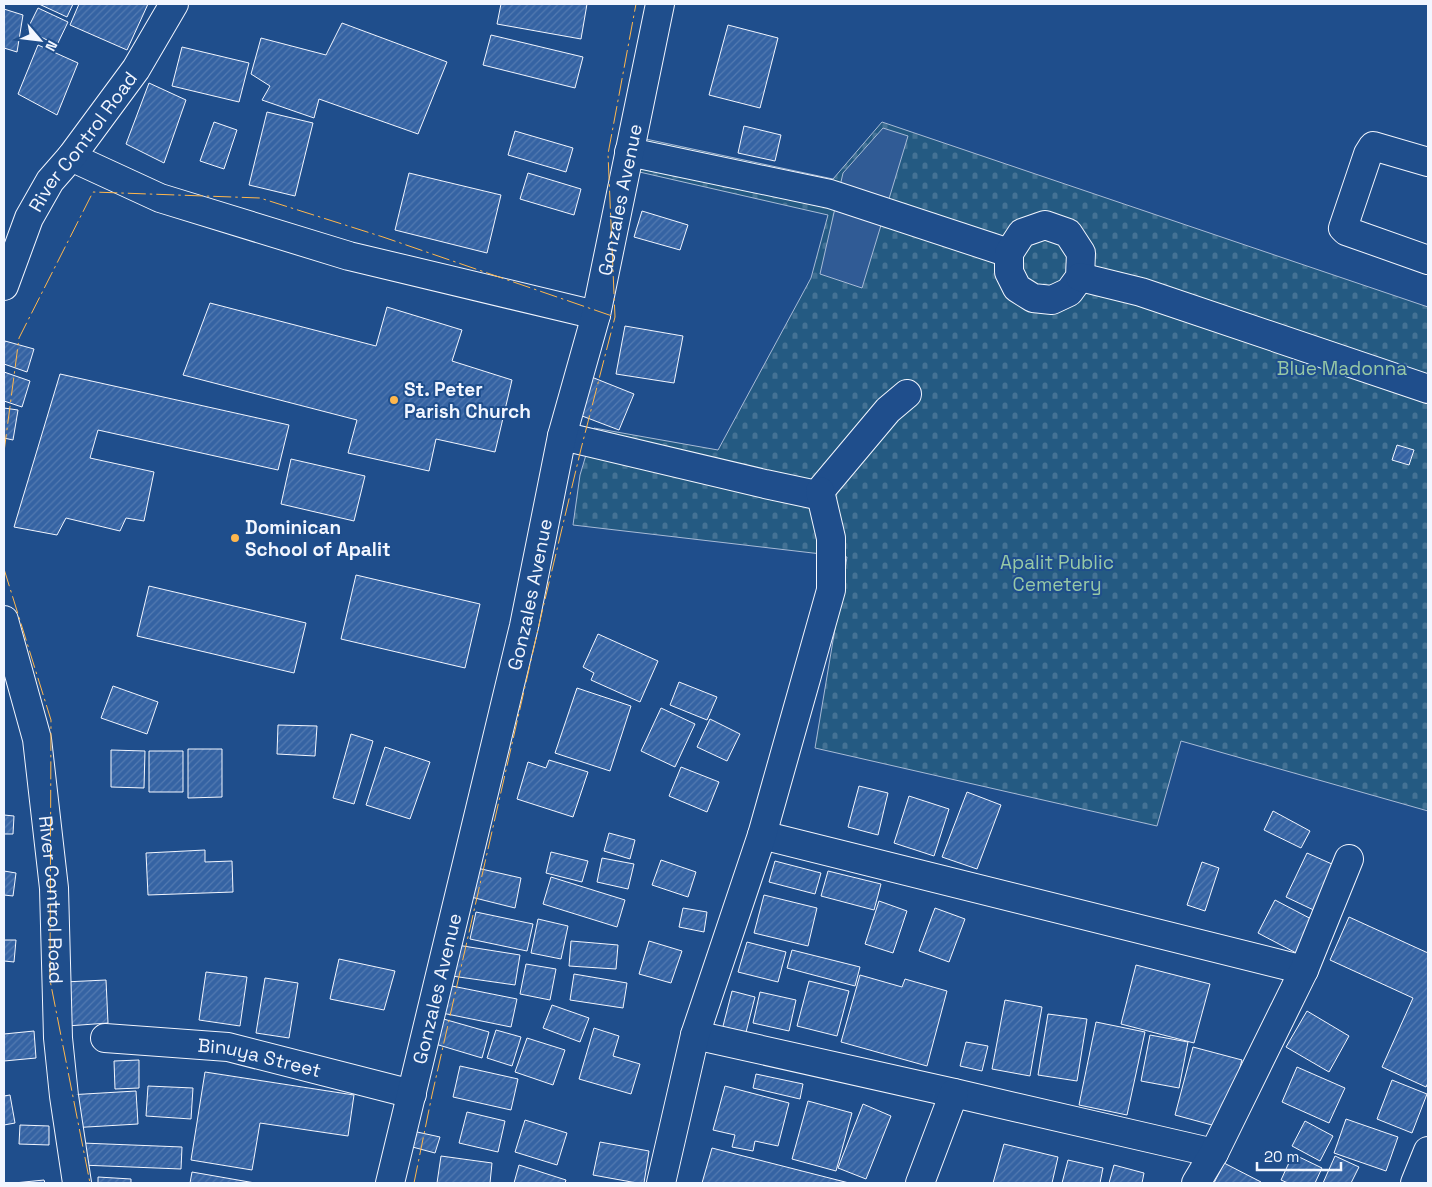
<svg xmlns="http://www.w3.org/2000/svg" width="1432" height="1187" viewBox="0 0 1432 1187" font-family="'Space Grotesk',sans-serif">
	<defs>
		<pattern id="cemetery-stones" width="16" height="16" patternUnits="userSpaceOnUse" patternTransform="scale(1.25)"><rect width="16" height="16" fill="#245a82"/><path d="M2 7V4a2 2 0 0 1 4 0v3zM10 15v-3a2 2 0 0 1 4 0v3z" fill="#447295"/></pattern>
		<pattern id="building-hatch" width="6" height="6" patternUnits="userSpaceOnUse" patternTransform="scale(1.25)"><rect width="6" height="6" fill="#3563a3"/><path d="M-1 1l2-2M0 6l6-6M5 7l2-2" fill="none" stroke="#537ab1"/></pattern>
	</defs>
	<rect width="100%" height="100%" fill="#1f4e8c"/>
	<path fill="url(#cemetery-stones)" stroke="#a8bbd7" d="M882 122 1428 307V811L1181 741 1157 826 815 748 847 557 573 525 580 475 594 428 718 450 811 278 828 215 635 171 641 138 833 179Z"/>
	<path fill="#305b95" stroke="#a8bbd7" d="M883 128 908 136 862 288 820 274 843 173Z"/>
	<path fill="url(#building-hatch)" stroke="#f2f6ff" d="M39 4H73L67 17Z
		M79 4H148L127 50 70 25Z
		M501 4H587L581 39 497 24Z
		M38 8 68 22 57 45 27 30Z
		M4 9 23 15 17 52 4 48Z
		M342 23 447 62 418 134 319 99 314 118 262 100 270 86 251 74 261 38 326 55Z
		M728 25 778 38 760 108 709 95Z
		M491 35 583 57 575 88 483 65Z
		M38 45 78 63 57 115 18 94Z
		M182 47 249 63 239 102 172 86Z
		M149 83 186 100 164 163 126 144Z
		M267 112 313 123 295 196 249 185Z
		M214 122 237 130 224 169 200 161Z
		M744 126 781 135 775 161 738 153Z
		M515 131 573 148 566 172 508 155Z
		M409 173 501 195 487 253 395 230Z
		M528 173 581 189 574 215 520 199Z
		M642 211 688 225 680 250 634 237Z
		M210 303 376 346 387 307 462 330 452 361 512 380 495 452 436 439 429 471 348 453 357 420 183 375Z
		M625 326 683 336 674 383 616 374Z
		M5 341 34 349 27 372 4 364V346Z
		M4 372 30 381 22 407 4 401Z
		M60 374 289 425 278 470 98 430 90 458 154 472 144 521 126 518 120 531 66 518 57 535 14 527Z
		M584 374 634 394 619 430 569 411Z
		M4 408 18 410 13 440 4 438Z
		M1397 445 1414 450 1409 465 1392 460Z
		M291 459 365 476 354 521 281 504Z
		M356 575 480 604 465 668 341 639Z
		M149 586 306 623 294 673 137 636Z
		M598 634 658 661 640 702 591 680 594 673 583 667Z
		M679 682 717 697 707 720 670 705Z
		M113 686 158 702 147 734 101 718Z
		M577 688 631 706 610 771 555 753Z
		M661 708 695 724 675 767 641 751Z
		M710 719 740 734 727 761 697 747Z
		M278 725 317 726 315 756 277 754Z
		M351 734 373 741 354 804 333 798Z
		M385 747 430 762 410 819 366 805Z
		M188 749H222V797L188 798Z
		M111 750 145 751 144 788 111 787Z
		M149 751H183V792H149Z
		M549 760 588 772 573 817 517 799 528 762 546 768Z
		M681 767 719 782 707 812 669 796Z
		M859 786 888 793 878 835 848 827Z
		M967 792 1001 805 977 869 942 857Z
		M909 796 949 809 934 856 894 843Z
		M1273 811 1310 831 1301 848 1264 830Z
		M4 815 14 816 13 834H4Z
		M609 833 635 840 630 859 604 851Z
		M205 850V862L232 861 233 892 148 895 146 853Z
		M551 852 588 861 582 882 546 873Z
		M1307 853 1341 868 1320 913 1286 897Z
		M602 858 634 864 628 889 597 882Z
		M661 860 696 872 688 897 652 885Z
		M775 861 821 873 815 894 769 882Z
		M1202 862 1219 868 1205 911 1187 905Z
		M477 868 521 878 515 908 471 897Z
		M4 871 16 873 13 896 4 895Z
		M828 871 881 884 874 910 821 896Z
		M551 877 625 900 617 927 543 904Z
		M764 895 817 908 808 946 754 933Z
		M1275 900 1317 922 1300 955 1258 933Z
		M879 901 907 911 893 953 865 944Z
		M683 908 707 912 704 932 679 927Z
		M935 908 965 919 949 962 919 951Z
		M476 912 533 924 527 951 470 939Z
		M1349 917 1428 953V1083L1426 1087 1382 1067 1413 998 1330 960Z
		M538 919 568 926 561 959 531 953Z
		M4 940H16L14 962 4 961Z
		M571 941 618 945 616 969 569 966Z
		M649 941 682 951 671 983 639 974Z
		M747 942 786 952 778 982 738 972Z
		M457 945 520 955 515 985 452 976Z
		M792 950 860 967 855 986 787 968Z
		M339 959 395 971 384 1010 330 999Z
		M526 964 556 969 550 1000 520 994Z
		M1136 965 1210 984 1194 1043 1121 1024Z
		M206 972 247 977 240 1026 199 1020Z
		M574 974 627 983 623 1008 570 1000Z
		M860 975 902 987 905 979 947 991 927 1066 841 1042Z
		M265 978 298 983 289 1038 256 1033Z
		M106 980 108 1023 67 1026 64 982Z
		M809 981 849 991 837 1036 797 1026Z
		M447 985 517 999 511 1027 442 1013Z
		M732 991 755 997 745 1036 722 1030Z
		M760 992 796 1000 789 1031 753 1023Z
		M1005 1000 1042 1007 1030 1076 992 1069Z
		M552 1005 589 1018 580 1042 543 1028Z
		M1307 1011 1349 1036 1329 1072 1286 1047Z
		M1048 1014 1087 1019 1077 1081 1038 1075Z
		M440 1018 489 1032 482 1058 432 1043Z
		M1096 1022 1145 1032 1127 1115 1079 1105Z
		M594 1028 619 1036 613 1056 640 1064 631 1094 579 1079Z
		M496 1030 521 1037 512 1066 487 1058Z
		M34 1031 36 1058 4 1061V1034Z
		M1150 1035 1188 1042 1179 1088 1141 1081Z
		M527 1038 565 1050 553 1085 515 1072Z
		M966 1042 988 1046 982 1071 960 1066Z
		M1193 1047 1242 1060 1223 1128 1175 1115Z
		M139 1060V1088L115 1089 114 1061Z
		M460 1066 518 1079 511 1110 453 1097Z
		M1297 1067 1345 1088 1329 1123 1282 1102Z
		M205 1072 354 1095 348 1136 260 1123 252 1170 191 1160Z
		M756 1074 803 1084 800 1099 753 1088Z
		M1392 1080 1427 1094 1412 1133 1377 1119Z
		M148 1086 193 1088 191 1119 146 1116Z
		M725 1086 789 1103 778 1146 755 1141 753 1151 732 1147 735 1135 713 1130Z
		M136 1091 138 1124 70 1128 68 1095Z
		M10 1095 15 1123 4 1125V1096Z
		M808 1101 852 1113 836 1171 792 1159Z
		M863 1104 891 1116 866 1179 838 1168Z
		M467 1112 505 1121 498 1152 459 1143Z
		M1346 1119 1398 1137 1386 1171 1334 1153Z
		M525 1120 567 1133 557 1165 515 1152Z
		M1305 1121 1333 1136 1320 1161 1292 1146Z
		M20 1125 49 1126V1145L19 1144Z
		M408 1130 440 1137 435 1153 405 1145Z
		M600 1142 649 1151 644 1183H637L593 1175Z
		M82 1143 182 1147 181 1169 81 1165Z
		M1004 1144 1058 1157 1052 1183H993Z
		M712 1148 849 1183H702Z
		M1293 1154 1322 1168 1315 1183H1288L1281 1180Z
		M441 1156 492 1163 490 1183H437Z
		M1335 1156 1359 1167 1351 1183H1323Z
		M1068 1160 1103 1168 1100 1183H1062Z
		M1224 1163 1261 1182V1183H1214Z
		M519 1165 566 1180 565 1183H514Z
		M1114 1165 1144 1173 1142 1183H1109Z
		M192 1172 255 1183H190Z
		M98 1177 131 1179V1183H98Z
		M44 1180 45 1183H14Z"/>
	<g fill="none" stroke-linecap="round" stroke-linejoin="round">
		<g stroke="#f2f6ff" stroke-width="30">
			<g id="minor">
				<path d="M629 152 830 194 1009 253"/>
				<path d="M71 157 160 198 349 256 596 315"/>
				<path d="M1428 162 1373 146 1368 154 1343 228 1346 231 1428 260"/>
				<path d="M1045 225 1068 233 1081 253 1080 277 1069 292 1052 300 1033 298 1017 288 1009 272V253L1022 233Z"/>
				<path d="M1080 277 1141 292 1428 389"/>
				<path id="s1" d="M4 286 29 218 50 181 71 157 136 69 174 4"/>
				<path d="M562 436 765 484 812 494 820 491 888 410 907 394"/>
				<path id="s2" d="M4 620 37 739 54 888 58 1038 64 1096 77 1183"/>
				<path d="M762 835 1304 970"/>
				<path d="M695 1035 954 1093 1214 1153"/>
				<path id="s3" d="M105 1038 228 1047 412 1094"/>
				<path d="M661 1183 695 1035 762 835 831 590V538L820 491"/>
				<path d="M920 1183 954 1093"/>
				<path d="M1196 1183 1214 1153 1304 970 1349 859"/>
				<path d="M1415 1183 1428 1151"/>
			</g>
		</g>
		<g stroke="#f2f6ff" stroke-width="30">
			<g id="major">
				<path id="s4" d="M390 1183 524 626 562 436 596 315 660 4"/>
			</g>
		</g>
		<use href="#minor" stroke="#1f4e8c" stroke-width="28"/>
		<use href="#major" stroke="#1f4e8c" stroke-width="28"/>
		<path stroke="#ffb74d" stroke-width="1" stroke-dasharray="18 4 2.5 4" stroke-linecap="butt" d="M4 452 19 338 93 192 260 198 383 237 615 317
			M4 569 51 720 50 980 90 1183
			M414 1183 432 1095 542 612 581 449 615 317 608 154 636 4"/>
	</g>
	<g fill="#ffb74d" stroke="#1f4e8c" stroke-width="2">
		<circle cx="394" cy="400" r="5"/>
		<circle cx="235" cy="538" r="5"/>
	</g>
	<g text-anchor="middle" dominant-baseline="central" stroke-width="4" stroke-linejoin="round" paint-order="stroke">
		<g font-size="19" fill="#f2f6ff" stroke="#1f4e8c">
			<text stroke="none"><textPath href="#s1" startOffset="166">River Control Road</textPath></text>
			<text stroke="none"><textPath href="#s4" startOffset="1010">Gonzales Avenue</textPath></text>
			<text stroke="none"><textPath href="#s4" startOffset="605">Gonzales Avenue</textPath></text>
			<text stroke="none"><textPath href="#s2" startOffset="285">River Control Road</textPath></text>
			<text stroke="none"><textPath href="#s4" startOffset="200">Gonzales Avenue</textPath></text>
			<text stroke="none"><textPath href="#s3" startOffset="156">Binuya Street</textPath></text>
		</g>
		<g font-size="19" fill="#97c8a6" stroke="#1f4e8c">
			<text x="1342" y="368">Blue Madonna</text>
			<text x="1057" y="562">Apalit Public<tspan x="1057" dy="22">Cemetery</tspan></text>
		</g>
		<g font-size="19" font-weight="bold" fill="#f2f6ff" stroke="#1f4e8c" text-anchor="start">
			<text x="404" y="389">St. Peter<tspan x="404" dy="22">Parish Church</tspan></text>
			<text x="245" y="527">Dominican<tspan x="245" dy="22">School of Apalit</tspan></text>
		</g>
	</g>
	<rect width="1432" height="1187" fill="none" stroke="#f2f6ff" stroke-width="10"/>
	<g transform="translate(40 40) rotate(118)" stroke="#1f4e8c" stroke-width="4" paint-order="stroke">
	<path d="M0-4L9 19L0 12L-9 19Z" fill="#f2f6ff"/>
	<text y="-8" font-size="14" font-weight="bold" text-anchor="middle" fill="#f2f6ff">N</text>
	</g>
	<path d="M1257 1162v8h84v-8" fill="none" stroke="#f2f6ff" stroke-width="2.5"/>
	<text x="1264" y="1162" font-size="15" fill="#f2f6ff" stroke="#1f4e8c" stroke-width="4" paint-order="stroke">20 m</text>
</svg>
